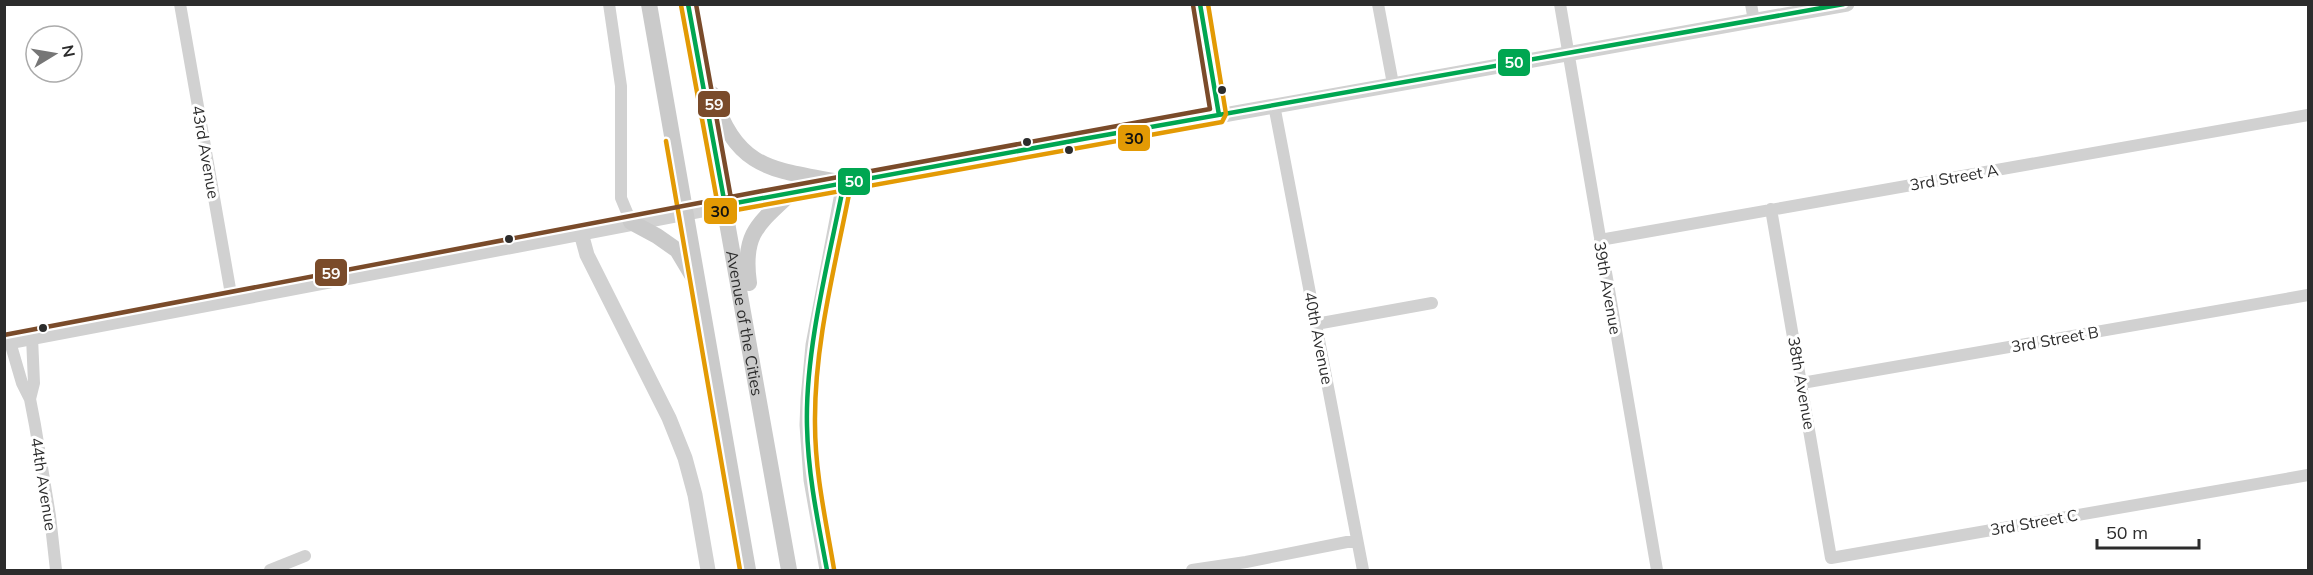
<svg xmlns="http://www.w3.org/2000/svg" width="2313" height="575" viewBox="0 0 2313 575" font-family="Mulish,sans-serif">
	<rect width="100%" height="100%" fill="#fff"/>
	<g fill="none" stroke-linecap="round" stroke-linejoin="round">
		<path stroke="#d1d1d1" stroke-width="12" d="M180 4 232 300
			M609 4 621 86V198L631 222
			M1200 4 1219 115
			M1378 4 1393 84
			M1560 4 1657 570
			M1751 4 1754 21
			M1274 105 1363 570
			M1771 209 1831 558 2308 475
			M1600 240 2308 115
			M1316 324 1432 303
			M10 342 22 383 30 399 35 425 50 516 56 570
			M1802 383 2308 295
			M30 399 34 383 32 337
			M270 570 305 556
			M1192 570 1246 562 1357 540"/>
		<path stroke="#d1d1d1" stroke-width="15" d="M581 233 587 255 669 418 685 458 695 495 708 570
			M4 343 865 179 1847 4
			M827 570 811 480 807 425 808 399 813 345 844 183"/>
		<g stroke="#cacaca" stroke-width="16">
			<path d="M649 4 748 570"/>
			<path id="s1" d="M688 4 789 570"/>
			<path d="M712 94C738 172 772 169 844 183"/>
			<path d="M631 222 657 236 677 250 692 275"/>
			<path d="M749 283C742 234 758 224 791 193"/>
		</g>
		<g stroke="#fff" stroke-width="9">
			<path id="bus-1" d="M688 4 725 205 1083 139 1844 4
				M1200 4 1219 115
				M827 570C818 522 808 475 807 426 805 349 829 259 844 183"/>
		</g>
		<g stroke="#fff" stroke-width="9">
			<path id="bus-2" d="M681 5 718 206 720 211 725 212 1222 122 1226 114 1208 4
				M666 141 740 570
				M834 569C826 521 815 473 815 424 814 343 836 263 851 184"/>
		</g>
		<g stroke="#fff" stroke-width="9">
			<path id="bus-3" d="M696 4 732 204
				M4 335 762 191 1210 109 1193 5"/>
		</g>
		<use href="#bus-1" stroke="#00a651" stroke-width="4.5"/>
		<use href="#bus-2" stroke="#e39a04" stroke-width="4.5"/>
		<use href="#bus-3" stroke="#7a4b2a" stroke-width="4.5"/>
	</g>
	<g fill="#2c2c2c" stroke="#fff" stroke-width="2">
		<circle cx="1222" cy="90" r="5"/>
		<circle cx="1027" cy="142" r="5"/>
		<circle cx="1069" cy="150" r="5"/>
		<circle cx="509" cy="239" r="5"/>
		<circle cx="43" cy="328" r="5"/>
	</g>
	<g text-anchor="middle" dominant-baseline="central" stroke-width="6" stroke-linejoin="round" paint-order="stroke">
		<g font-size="16" fill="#2c2c2c" stroke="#fff">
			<text transform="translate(206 152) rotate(80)">43rd Avenue</text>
			<text transform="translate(1954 177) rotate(-10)">3rd Street A</text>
			<text transform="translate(1608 288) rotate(80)">39th Avenue</text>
			<text stroke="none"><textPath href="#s1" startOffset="324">Avenue of the Cities</textPath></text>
			<text transform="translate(1319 338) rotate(79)">40th Avenue</text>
			<text transform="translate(2055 339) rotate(-10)">3rd Street B</text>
			<text transform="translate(1802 383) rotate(80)">38th Avenue</text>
			<text transform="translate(44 484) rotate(81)">44th Avenue</text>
			<text transform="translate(2034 522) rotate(-10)">3rd Street C</text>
		</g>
	</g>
	<g stroke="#fff" stroke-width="2">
		<rect x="1497" y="48" width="34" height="29" rx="6" fill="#00a651"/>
		<rect x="697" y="90" width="34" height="28" rx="6" fill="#7a4b2a"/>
		<rect x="1117" y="124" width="34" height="28" rx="6" fill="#e39a04"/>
		<rect x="837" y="167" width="34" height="29" rx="6" fill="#00a651"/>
		<rect x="703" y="197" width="35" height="28" rx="6" fill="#e39a04"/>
		<rect x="314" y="258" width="34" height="29" rx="6" fill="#7a4b2a"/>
	</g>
	<g font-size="16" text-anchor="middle" font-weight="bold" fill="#fff">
		<text x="1514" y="68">50</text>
		<text x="714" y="110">59</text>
		<text x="854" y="187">50</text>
		<text x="331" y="279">59</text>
	</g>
	<g font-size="16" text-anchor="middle" font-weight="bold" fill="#111">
		<text x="1134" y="144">30</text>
		<text x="720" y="217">30</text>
	</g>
	<rect width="2313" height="575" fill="none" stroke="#2c2c2c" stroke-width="12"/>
	<g transform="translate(54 54) rotate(79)"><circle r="28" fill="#ffffff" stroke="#ababab" stroke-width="1.5"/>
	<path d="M0-4.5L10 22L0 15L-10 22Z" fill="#767676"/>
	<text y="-9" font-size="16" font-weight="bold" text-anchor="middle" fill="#2c2c2c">N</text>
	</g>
	<path d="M2097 539v9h102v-9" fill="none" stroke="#2c2c2c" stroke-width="3"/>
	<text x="2106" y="539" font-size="18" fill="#2c2c2c" stroke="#ffffff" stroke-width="4.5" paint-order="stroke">50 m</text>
</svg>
